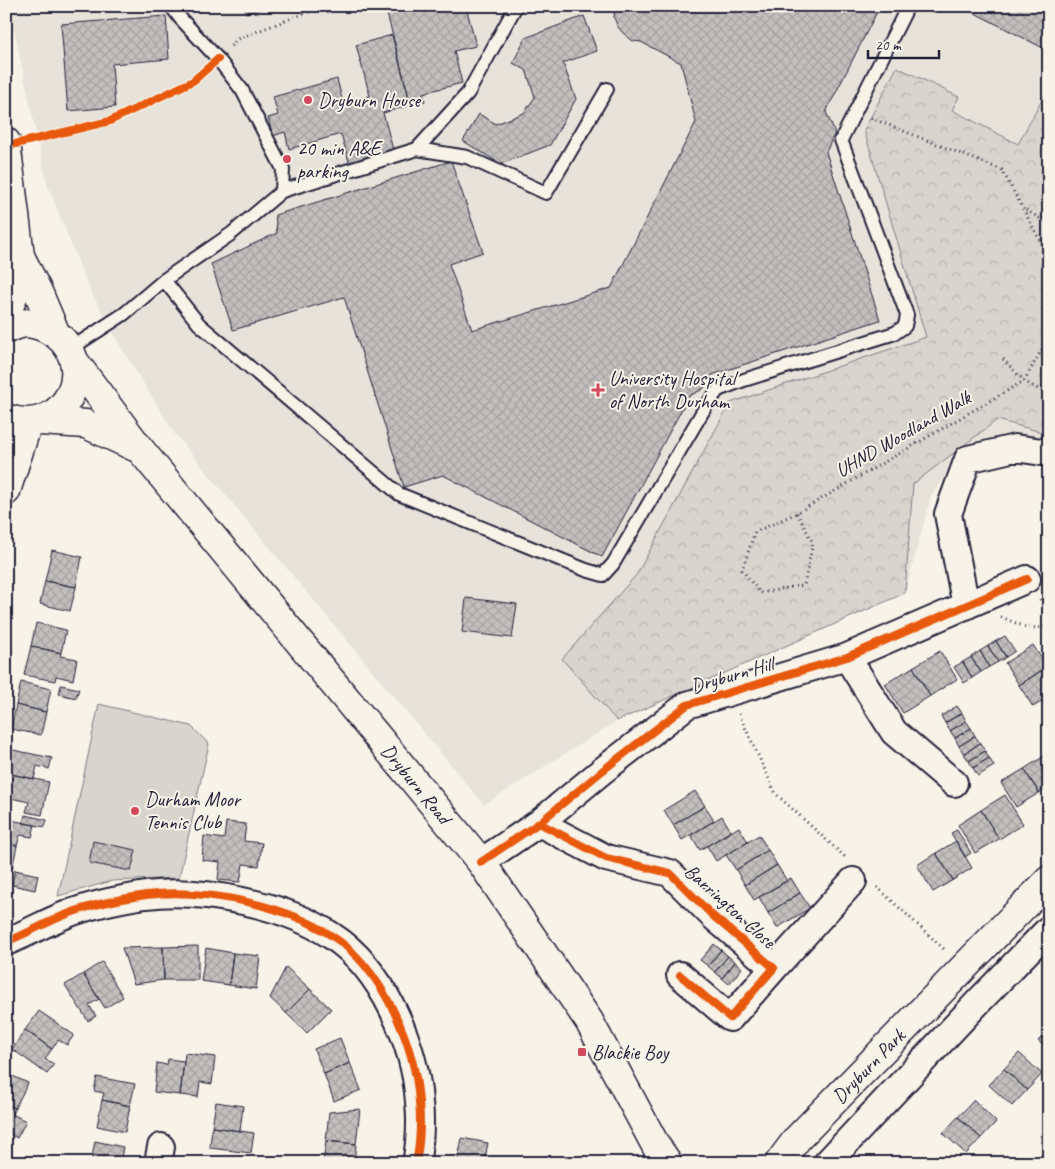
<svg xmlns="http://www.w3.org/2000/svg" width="1055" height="1169" viewBox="0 0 1055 1169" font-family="Caveat,sans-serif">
	<defs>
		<pattern id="forest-crowns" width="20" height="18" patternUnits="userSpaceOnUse" patternTransform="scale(1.25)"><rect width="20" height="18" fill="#d8d5cf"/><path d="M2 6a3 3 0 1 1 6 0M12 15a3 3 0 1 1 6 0" fill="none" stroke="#b9b7b3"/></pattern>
		<pattern id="building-cross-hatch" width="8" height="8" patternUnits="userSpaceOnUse" patternTransform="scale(1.25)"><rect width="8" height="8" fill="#c2bfbd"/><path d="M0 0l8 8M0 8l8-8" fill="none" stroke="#a6a4a3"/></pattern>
	</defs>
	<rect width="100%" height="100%" fill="#f7f3e8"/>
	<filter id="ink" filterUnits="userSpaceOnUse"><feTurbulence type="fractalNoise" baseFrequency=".02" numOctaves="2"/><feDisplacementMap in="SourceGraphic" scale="10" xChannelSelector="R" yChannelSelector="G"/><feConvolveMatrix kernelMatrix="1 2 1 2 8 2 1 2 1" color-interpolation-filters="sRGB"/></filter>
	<g filter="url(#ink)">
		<path fill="#e7e3db" d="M9 6H1049V442L962 454 931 496 905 593 617 721 484 805 175 434 120 346 87 284 47 184Z"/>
		<path fill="#d8d5cf" stroke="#7d7c85" d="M99 704 191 726 209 744 179 878 112 881 58 896Z"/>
		<path fill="url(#forest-crowns)" stroke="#7d7c85" d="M897 67 959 97 952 110 1018 144 1049 87V434L997 420 913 484 905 593 617 721 562 659 637 574 730 403 926 337 864 130Z"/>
		<path fill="url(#building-cross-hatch)" stroke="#22223b" d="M244 6H271L246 13Z
			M385 6H466L476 46 454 51 462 83 423 93 425 101 411 105Z
			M615 6H880L826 112 835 133 826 152 880 320 712 375 703 389 689 396 602 557 443 475 404 487 344 297 233 330 211 264 277 233 275 215 451 161 483 252 449 264 472 330 611 288 696 122 681 63 641 42 633 41 624 34 618 27 614 18Z
			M961 6H1049V51Z
			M166 16 169 59 112 64 115 107 68 111 61 24Z
			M584 16 597 51 563 63 576 99 550 145 501 164 463 141 479 114 496 124 524 113 535 97 526 70 513 63 525 38Z
			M392 35 411 105 383 113 394 153 350 165 341 134 289 149 285 132 273 136 268 118 278 115 273 97 337 79 343 103 370 96 356 45Z
			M52 550 82 557 76 587 45 581Z
			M45 581 76 587 70 611 40 604Z
			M466 598 517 604 512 638 462 632Z
			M36 623 66 630 61 653 31 646Z
			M1005 636 1015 651 1006 657 996 641Z
			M996 641 1006 657 998 662 988 646Z
			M1033 645 1047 667 1019 685 1005 663Z
			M31 646 61 653 60 656 77 659 73 680 56 676 55 681 24 675Z
			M988 646 998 662 989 667 980 651Z
			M940 651 957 679 930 696 913 667Z
			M980 651 989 667 981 672 971 657Z
			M971 657 981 672 972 678 963 662Z
			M963 662 972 678 964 683 954 667Z
			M913 667 930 696 903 713 885 684Z
			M1047 667 1049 670V697L1033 707 1019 685Z
			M21 682 51 689 46 712 16 705Z
			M61 685 79 689 76 698 59 694Z
			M16 705 46 712 41 735 11 729Z
			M957 706 962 713 945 723 941 716Z
			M962 713 966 721 950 731 945 723Z
			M966 721 971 728 955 738 950 731Z
			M971 728 975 736 959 746 955 738Z
			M975 736 980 743 964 754 959 746Z
			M980 743 985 751 969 761 964 754Z
			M8 749 52 758 49 769 37 766 34 779 6 773V759Z
			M985 751 989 758 973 768 969 761Z
			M1046 755 1049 759V787L1039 793 1024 769Z
			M989 758 994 766 978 776 973 768Z
			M1024 769 1039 793 1016 807 1001 783Z
			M6 773 49 782 42 815 26 812 29 802 6 797Z
			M695 791 705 806 673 825 664 810Z
			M1005 795 1023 824 999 839 981 810Z
			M705 806 714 821 682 840 673 825Z
			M981 810 999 839 975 853 958 825Z
			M25 815 47 820 45 827 23 823Z
			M722 816 731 831 700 850 691 835Z
			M6 819 35 825 32 837 20 835 17 846 6 843Z
			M226 822 246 824 244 841 262 843 259 866 243 864 240 882 218 880 220 862 202 860 204 836 224 839Z
			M739 827 748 842 716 861 707 846Z
			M957 830 971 853 965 857 951 833Z
			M759 835 768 850 736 870 726 855Z
			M93 841 136 850 131 871 89 863Z
			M956 841 972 868 953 880 936 853Z
			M6 843 17 846 12 869 6 868Z
			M768 850 777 865 745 885 736 870Z
			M936 853 953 880 933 892 917 865Z
			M777 865 787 881 754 900 745 885Z
			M15 870 38 875 35 890 12 885Z
			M791 878 800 893 768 913 759 897Z
			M800 893 810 908 777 928 768 913Z
			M714 944 721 950 708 966 700 960Z
			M198 946V980H164L163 947Z
			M163 947 164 980 134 984 122 948Z
			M206 948 233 953 229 985 201 981Z
			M721 950 728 956 715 972 708 966Z
			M233 953 260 956 256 989 229 985Z
			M728 956 735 962 722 978 715 972Z
			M102 962 123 997 105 1008 83 974Z
			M735 962 742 968 729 984 722 978Z
			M286 967 310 989 286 1013 270 998Z
			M83 974 99 999 89 1005 96 1016 88 1021 65 985Z
			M310 989 331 1009 307 1033 286 1013Z
			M39 1011 74 1035 67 1045 58 1040 52 1049 25 1030Z
			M25 1030 52 1049 45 1059 54 1064 47 1074 12 1049Z
			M1049 1030V1050L1038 1041Z
			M340 1038 350 1063 324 1074 314 1049Z
			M185 1053 215 1057 212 1084 200 1082 198 1097 180 1095Z
			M1019 1053 1042 1074 1027 1090 1004 1069Z
			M168 1059 184 1061 180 1095 154 1092 157 1063 167 1065Z
			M350 1063 361 1090 334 1101 324 1074Z
			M1004 1069 1027 1090 1012 1106 989 1085Z
			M6 1073 28 1083 15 1108 6 1104Z
			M97 1077 135 1084 130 1106 102 1100 104 1093 94 1091Z
			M102 1100 130 1106 125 1132 97 1126Z
			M974 1100 996 1122 981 1138 958 1117Z
			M216 1102 243 1106 240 1131 212 1127Z
			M6 1104 15 1108 12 1114 26 1121 17 1138 6 1132Z
			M360 1109 356 1144 326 1141 329 1112Z
			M958 1117 981 1138 966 1154 943 1133Z
			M212 1127 254 1133 251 1153 210 1148Z
			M462 1138 488 1143 485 1158H489L488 1163H457Z
			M95 1141 123 1147 120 1163H91Z
			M326 1141 356 1144 354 1163H323Z"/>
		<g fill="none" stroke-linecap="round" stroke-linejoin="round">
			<g stroke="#22223b" stroke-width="16">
				<path id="service" d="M171 6 181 19 218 59 242 90 283 169 282 191
					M417 149 467 157 546 193 607 89
					M164 280 199 324 399 494 586 570 603 575 613 564 706 406 718 390 744 380 895 333 905 326 907 315 841 140 908 6
					M70 349 124 314 164 280 231 234 282 191 417 149 468 93 516 6"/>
			</g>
			<g stroke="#22223b" stroke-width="30">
				<path id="minor" d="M966 606 948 514 968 459 1015 448 1049 453
					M847 657 894 732 954 783
					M539 823 606 858 670 873 713 916 774 968 730 1018 680 975
					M481 862 539 823 602 771 687 705 847 657 1027 579
					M6 942C26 934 45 923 65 915 90 905 119 899 146 895 202 888 284 904 332 936 382 968 415 1044 419 1102 421 1122 420 1143 416 1163
					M774 968 853 881
					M158 1163 161 1147
					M827 1163 980 1000 1049 929"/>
			</g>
			<g stroke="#22223b" stroke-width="31">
				<g id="tertiary">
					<path d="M6 491 28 423"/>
					<path id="s1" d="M779 1163 797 1139 1049 880"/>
				</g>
			</g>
			<g stroke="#22223b" stroke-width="31">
				<g id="secondary">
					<path d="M6 142 20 256 17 285 6 316"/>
					<path d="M20 256 39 294 55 332"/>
					<path d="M6 329C11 327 16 325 21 324 29 322 40 325 47 329 104 358 67 441 6 418"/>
					<path id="s2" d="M74 361 139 448 481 862 589 1021 656 1146 668 1163"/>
					<path d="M40 421 86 424 135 447"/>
				</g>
			</g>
			<path stroke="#22223b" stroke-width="3" stroke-dasharray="1 4" stroke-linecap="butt" d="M593 6 596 9
				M231 46 237 39 324 6
				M871 118 1002 170 1049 257
				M1026 210 1049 224
				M1003 359 1024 381 1049 395
				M797 513 813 543 804 585 760 593 742 570 755 532 797 513 1024 381 1049 337
				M1040 599 1049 613
				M1001 617 1028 628 1049 627
				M739 714 776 794 845 857
				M877 887 946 951"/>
			<use href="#service" stroke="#f7f3e8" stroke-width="12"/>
			<use href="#minor" stroke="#f7f3e8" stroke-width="26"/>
			<use href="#tertiary" stroke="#f7f3e8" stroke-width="28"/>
			<use href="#secondary" stroke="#f7f3e8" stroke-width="28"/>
			<g stroke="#f7f3e8" stroke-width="11">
				<path id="cycleway" d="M7 146 110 121 193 81 218 59
					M539 823 606 858 670 873 713 916 774 968 730 1018 680 975
					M481 862 539 823 602 771 687 705 847 657 1027 579
					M6 942C26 934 45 923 65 915 90 905 119 899 146 895 202 888 284 904 332 936 382 968 415 1044 419 1102 421 1122 420 1143 416 1163"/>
			</g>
			<use href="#cycleway" stroke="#e8590c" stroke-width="8"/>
		</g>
	</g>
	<g fill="#d1495b" stroke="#f7f3e8" stroke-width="2">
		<circle cx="308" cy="100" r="5"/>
		<circle cx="287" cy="159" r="5"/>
		<path d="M595.5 382.5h5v5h5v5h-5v5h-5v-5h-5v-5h5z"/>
		<circle cx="135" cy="811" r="5"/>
		<rect x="577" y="1047" width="10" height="10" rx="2.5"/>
	</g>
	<g text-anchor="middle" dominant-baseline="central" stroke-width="4" stroke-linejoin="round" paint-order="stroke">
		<g font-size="20" fill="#22223b" stroke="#f7f3e8" text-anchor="start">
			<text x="318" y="100">Dryburn House</text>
			<text x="297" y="148">20 min A&amp;E<tspan x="297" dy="23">parking</tspan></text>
			<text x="609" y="378">University Hospital<tspan x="609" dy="23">of North Durham</tspan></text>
			<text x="145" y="799">Durham Moor<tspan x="145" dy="23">Tennis Club</tspan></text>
			<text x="592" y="1052">Blackie Boy</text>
		</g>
		<g font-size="20" fill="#22223b" stroke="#f7f3e8">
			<text transform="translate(903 434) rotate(-30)">UHND Woodland Walk</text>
			<text transform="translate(732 675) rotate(-16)">Dryburn Hill</text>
			<text stroke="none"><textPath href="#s2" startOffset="544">Dryburn Road</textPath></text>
			<text transform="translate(730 906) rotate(42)">Barrington Close</text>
			<text stroke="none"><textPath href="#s1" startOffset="132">Dryburn Park</textPath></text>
		</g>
	</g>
	<rect width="1055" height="1169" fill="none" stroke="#f7f3e8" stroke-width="25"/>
	<rect x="12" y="12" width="1030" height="1144" fill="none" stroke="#22223b" stroke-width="2" filter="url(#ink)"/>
	<path d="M868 50v8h71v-8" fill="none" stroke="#22223b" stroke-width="2.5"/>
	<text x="875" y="50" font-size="15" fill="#22223b" stroke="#f7f3e8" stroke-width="4" paint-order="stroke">20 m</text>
</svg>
